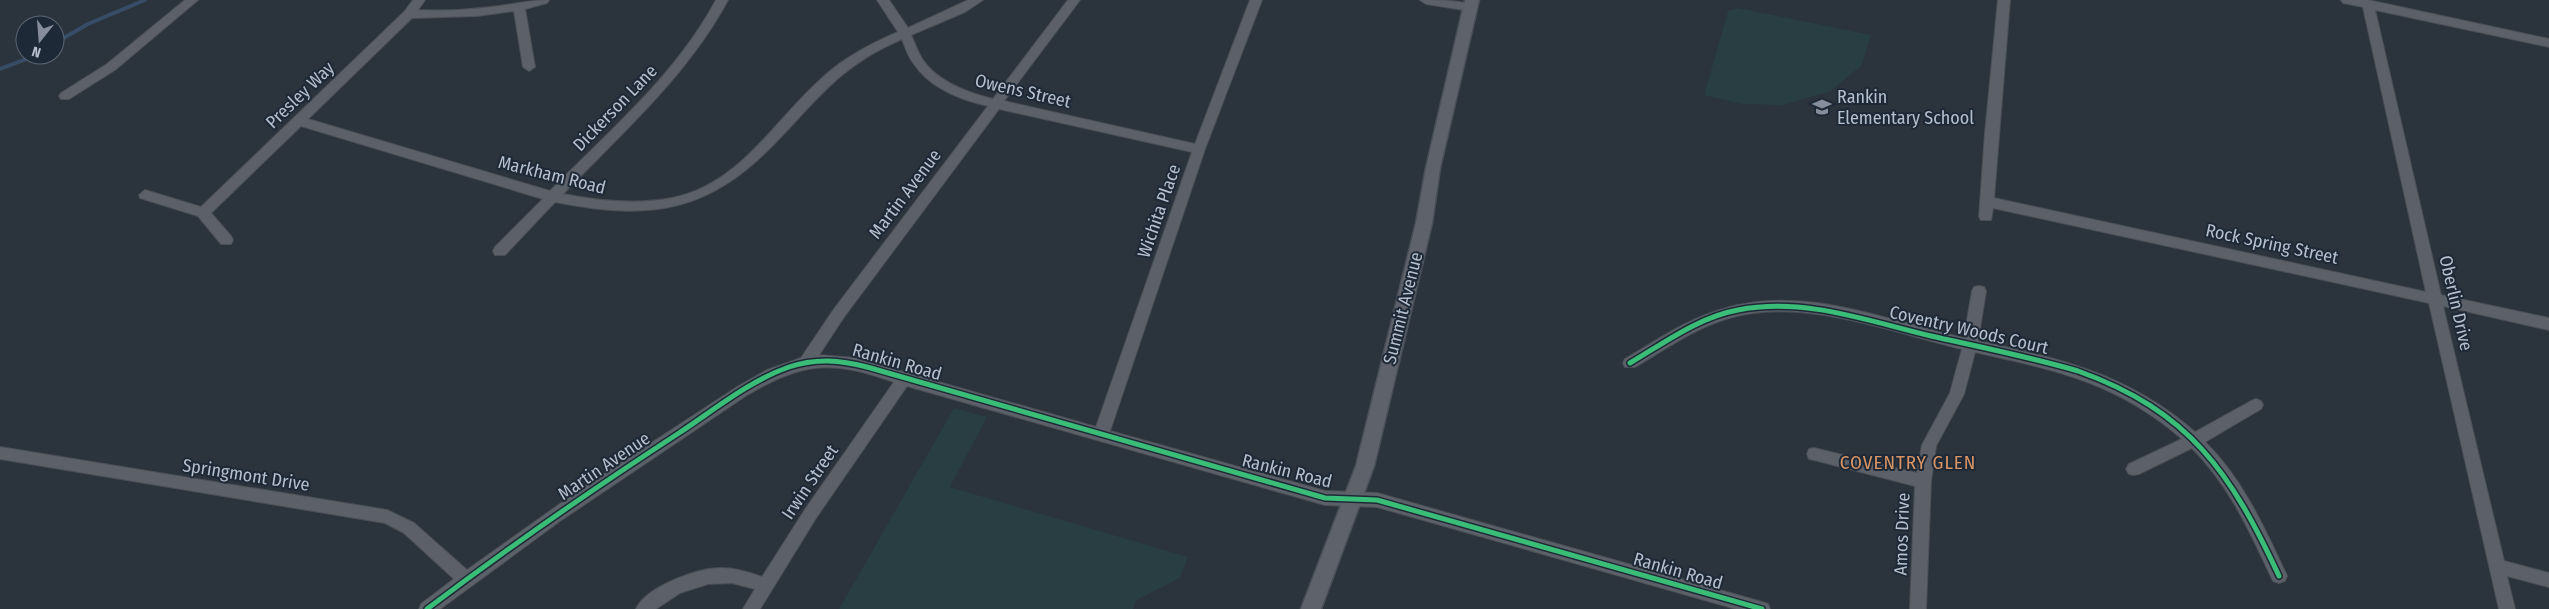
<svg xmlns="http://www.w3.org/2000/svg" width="2549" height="609" viewBox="0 0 2549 609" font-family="'Fira Sans Condensed',sans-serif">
	<rect width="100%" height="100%" fill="#2b333c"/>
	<path fill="#283e42" d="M1738 8 1871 35 1862 65 1831 91 1783 105 1742 104 1704 95 1728 11Z
		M954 408 987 417 950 487 1188 557 1180 578 1137 600 1133 609H839Z"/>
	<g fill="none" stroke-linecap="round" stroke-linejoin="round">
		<path stroke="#374c66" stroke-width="4" d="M55 43 88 24 145 0
			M0 69 37 55"/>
		<g stroke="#4a4f56" stroke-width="2">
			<path id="minor" d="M185 0H198L115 70 69 99H61L59 96 61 93 107 64Z
				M413 0H425L418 10C442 11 467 10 491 7 511 5 529 0 549 0L547 3 525 9 535 67 529 71 523 67 514 11 477 16 412 18 308 119 550 191C609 131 676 75 716 0H728C687 76 622 133 563 194 599 201 636 205 672 198 739 185 774 121 821 79 843 58 870 44 898 32L877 0H889L908 28 968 0H983L965 12 911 35C915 43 918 53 923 60 938 82 969 93 993 99L1068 0H1080L1004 101 1195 144 1250 0H1262L1205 149 1110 431 1325 491 1377 493 1762 602 1768 604 1770 609H1736L1377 507 1325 505 907 386 816 518 760 609H743L755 589 732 583 708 584 680 593 656 609H636C646 587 697 568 721 568 735 568 749 572 762 577L806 508 894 382C832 360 805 361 747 395L560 521 440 609H419L421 604 454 579 404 533 385 523 0 459V447L387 510 414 523 467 570 581 489 737 387 767 370 801 358 834 309 988 106C961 100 930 88 914 64 908 57 905 47 902 39 842 65 822 94 779 139 709 213 653 221 555 202L505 255H495L493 251 495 247 543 199 301 126 211 213 231 236 233 240 231 244H221L198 216 140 198 139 195 145 190 201 207 405 11ZM999 109 1192 152 1096 427 855 358 819 355 844 317Z
				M1420 0C1433 0 1467 0 1476 7L1470 11 1426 4Z
				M1998 0H2010L1994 198 2426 292 2363 7 2343 3 2341 0H2368L2549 39V47L2375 10 2441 295 2549 318V330L2443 306 2504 561 2549 573V587L2507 576 2515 609H2499L2429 303 1993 208 1991 220H1981L1979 217 1985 133Z
				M1979 286 1984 287 1986 291 1978 341C2062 359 2128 374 2195 432L2251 401 2256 399 2261 401 2263 405 2261 409 2205 442C2243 479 2265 529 2287 576L2285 581 2279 583 2273 581C2251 534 2230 486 2192 448L2139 474 2134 475 2129 474 2126 469 2129 464 2182 439C2118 383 2056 370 1975 352L1964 394 1936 446 1931 481 1926 609H1910L1915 486 1814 460 1809 459 1807 454 1809 449 1814 448 1917 473 1922 445 1950 393 1962 349C1891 332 1798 295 1726 319 1693 329 1664 350 1635 367H1625L1623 363 1625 359C1656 341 1687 319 1723 309 1802 284 1887 321 1964 338L1972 291 1974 287Z"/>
		</g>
		<g stroke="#494f58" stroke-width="3">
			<path id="major" d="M1465 0H1479L1440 168 1432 223 1374 466 1321 609H1301L1356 466 1416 223 1426 168Z"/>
		</g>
		<use href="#minor" fill="#5c6169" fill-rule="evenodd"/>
		<use href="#major" fill="#5e636b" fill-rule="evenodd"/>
		<g stroke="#1e2937" stroke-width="8">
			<path id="cycleway" d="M1630 363C1664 343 1699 317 1738 310 1804 297 1868 321 1931 336 1980 347 2030 357 2078 371 2190 411 2231 473 2279 576
				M427 609C509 547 593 489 679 433 714 410 749 381 789 367 816 358 840 360 867 367L1325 498 1377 500 1762 609"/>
		</g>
		<use href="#cycleway" stroke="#3abd76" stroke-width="5"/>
	</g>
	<defs>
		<g id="school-bare" transform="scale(1.5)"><path d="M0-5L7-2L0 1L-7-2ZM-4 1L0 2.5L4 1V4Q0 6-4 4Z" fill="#858e9a" stroke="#1e2937" stroke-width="2.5" paint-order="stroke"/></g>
	</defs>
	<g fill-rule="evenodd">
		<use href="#school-bare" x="1822" y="107"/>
	</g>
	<g text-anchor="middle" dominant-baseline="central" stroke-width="4" stroke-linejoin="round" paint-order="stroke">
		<g font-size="18" fill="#b6bfcc" stroke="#1e2937">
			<text transform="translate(1023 91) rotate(13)">Owens Street</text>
			<text transform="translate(300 95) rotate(-44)">Presley Way</text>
			<text transform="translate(615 108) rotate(-46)">Dickerson Lane</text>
			<text transform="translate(552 175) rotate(14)">Markham Road</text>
			<text transform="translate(905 194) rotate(-53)">Martin Avenue</text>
			<text transform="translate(1159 211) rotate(-71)">Wichita Place</text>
			<text transform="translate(2272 244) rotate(12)">Rock Spring Street</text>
			<text transform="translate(2456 303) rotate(77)">Oberlin Drive</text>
			<text transform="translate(1403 308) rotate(-76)">Summit Avenue</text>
			<text transform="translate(1969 330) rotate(13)">Coventry Woods Court</text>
			<text transform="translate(897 362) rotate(16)">Rankin Road</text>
			<text transform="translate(604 466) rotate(-34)">Martin Avenue</text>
			<text transform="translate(1287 471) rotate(14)">Rankin Road</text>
			<text transform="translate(246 475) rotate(9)">Springmont Drive</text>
			<text transform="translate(810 482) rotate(-56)">Irwin Street</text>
			<text transform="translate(1902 534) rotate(-88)">Amos Drive</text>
			<text transform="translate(1678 571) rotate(16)">Rankin Road</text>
		</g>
		<g font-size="18" fill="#b6bfcc" stroke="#1e2937" text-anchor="start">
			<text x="1837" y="97">Rankin<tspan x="1837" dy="21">Elementary School</tspan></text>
		</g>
		<g font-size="19" letter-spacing="1" fill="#d99464" stroke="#1e2937">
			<text x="1908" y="462">COVENTRY GLEN</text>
		</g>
	</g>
	<g transform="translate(40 40) rotate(197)"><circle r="24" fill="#1e2937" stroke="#5b6573"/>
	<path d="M0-4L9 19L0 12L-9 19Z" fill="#858e9a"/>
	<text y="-8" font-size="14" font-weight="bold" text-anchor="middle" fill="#b6bfcc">N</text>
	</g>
</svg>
